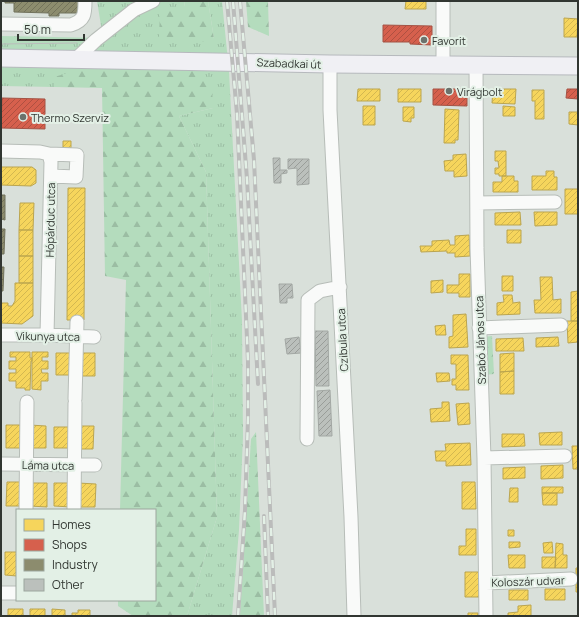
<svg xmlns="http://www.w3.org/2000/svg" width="579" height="617" viewBox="0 0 579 617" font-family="Manrope,sans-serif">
	<defs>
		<pattern id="grass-tufts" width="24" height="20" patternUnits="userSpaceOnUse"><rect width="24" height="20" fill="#b4dcbd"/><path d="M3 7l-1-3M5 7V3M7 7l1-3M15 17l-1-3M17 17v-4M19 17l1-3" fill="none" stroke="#9bbda3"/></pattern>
		<pattern id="forest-firs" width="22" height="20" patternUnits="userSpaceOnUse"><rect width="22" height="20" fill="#b4dcbd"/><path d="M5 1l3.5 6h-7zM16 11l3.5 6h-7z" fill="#9bbda3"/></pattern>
		<pattern id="park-crowns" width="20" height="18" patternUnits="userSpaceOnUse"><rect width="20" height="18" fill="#b4dcbd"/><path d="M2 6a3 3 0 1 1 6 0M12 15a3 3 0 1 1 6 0" fill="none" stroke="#9bbda3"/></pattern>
		<pattern id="homes-hatch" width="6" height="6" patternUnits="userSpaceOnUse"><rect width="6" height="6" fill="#f6d55c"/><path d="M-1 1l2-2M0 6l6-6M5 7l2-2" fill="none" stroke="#d3b750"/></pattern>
		<pattern id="shops-hatch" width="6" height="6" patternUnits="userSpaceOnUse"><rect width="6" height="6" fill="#d6604d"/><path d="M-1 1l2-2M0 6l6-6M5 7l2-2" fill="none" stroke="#ae5041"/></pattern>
		<pattern id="industry-hatch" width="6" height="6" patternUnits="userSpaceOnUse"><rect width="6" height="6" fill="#8c8c6e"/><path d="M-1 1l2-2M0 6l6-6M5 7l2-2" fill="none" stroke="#73735b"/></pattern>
		<pattern id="building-hatch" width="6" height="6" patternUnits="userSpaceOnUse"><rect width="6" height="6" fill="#bbc0bc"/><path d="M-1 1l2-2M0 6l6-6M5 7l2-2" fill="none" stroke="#999d99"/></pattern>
	</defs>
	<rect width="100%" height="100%" fill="#d9e0da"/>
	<path fill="url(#grass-tufts)" d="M97 1H184L185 7 214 39 208 1H222L229 71 242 321 243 437 239 530 232 616H187L217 517 206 172 179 116 213 108 55 77 54 87 1 86V36L103 38Z"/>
	<path fill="url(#forest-firs)" d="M184 1H208L214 39 209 42 159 39 160 10 185 7Z
		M246 1H268L269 36 248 27Z
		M96 65 191 67 212 87 213 108 179 116 206 172 217 517 187 616H133L118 606V600H155V510H120L126 280 105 276 102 88 54 87V77Z
		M256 432 264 616H240L251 439Z"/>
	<path fill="url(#park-crowns)" d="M492 336 494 374 484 375 483 337Z"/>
	<path fill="url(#homes-hatch)" stroke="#bba54f" d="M406 1H426V9H405Z
		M564 18 578 19 577 37H564Z
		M358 89H380V101H357Z
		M398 89H421V102H398Z
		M493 89H516L515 104 492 103Z
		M532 90H544V119H535V101H532Z
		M363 106H375V125H363Z
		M503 106 515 107V116H503Z
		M403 107H414V118H411V122L403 121Z
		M445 109 459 110 458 140H455V143H444Z
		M569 112H578V125L569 124Z
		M63 141H71V148H63Z
		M495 151H506V176H499V174H495V168H499L498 161H495Z
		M466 154 467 176 454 177V171H445L444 161 453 160V155Z
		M1 167H32L36 170V183L31 186 1 185Z
		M546 171H554V177H557V190H532V176H546Z
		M502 176H514V181H518V192H493V182H502Z
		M68 188H85L84 320H67Z
		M565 189H578V214H565Z
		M20 203H34L33 230H19Z
		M520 212 521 225H495V213Z
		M534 212H557V225L535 226Z
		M19 230H33V256H19Z
		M507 230H521V243H507Z
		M469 235 470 256 455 257V253H447V251L421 252 420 246H432V241L449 240 450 245H455V236Z
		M19 256H33V283H19Z
		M459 274H470V297H459V293H447V285H459Z
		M502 276H513V291H502Z
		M540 277H552L553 300 561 299V313H535L534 300H541Z
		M443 280V292L431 293V281Z
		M15 283H33V316L22 324 1 323V303H8V306H12L15 301Z
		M578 291V321H571V292Z
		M503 295H512L513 303 520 302V314L497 315V303L504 302Z
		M466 314 468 347 449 348V337L453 336V315Z
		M567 321H578V342L568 343Z
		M445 325 446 335H436L435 326Z
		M558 337 559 346 536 347V338Z
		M523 338 524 351H496V339Z
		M10 352H30V358H32V361H31L30 390H25V388H16V381H9V373H16V369H9V361H16V357H10Z
		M32 352H48V357H42V361H48V369H41L42 373H48V381H41V390L32 389Z
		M56 353H73L72 375H56Z
		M79 353H95V376H79Z
		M514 353V371L500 372V354Z
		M451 355H468L469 390H456V385H452V379H456V364H451Z
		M514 371V394H500V372Z
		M436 373H449L450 381 437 382Z
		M442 402H449L450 421 431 422 430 409 442 408Z
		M469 403 470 424 458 425 456 404Z
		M6 425H23L22 448H6Z
		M30 425 46 426V448H30Z
		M78 426H94L93 449H78Z
		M54 427H71V448H54Z
		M562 432V445H540L539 433Z
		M502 434H524L525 446 502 447Z
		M470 443 471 465 446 466V461H436L435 451H446L445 444Z
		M572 446H578V469H573Z
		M563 465V478L541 479V466Z
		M525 467V478L503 479V468Z
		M7 482H23V506H6Z
		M462 482H475L476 509H462Z
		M30 483H47V507L30 506Z
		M54 483H71V507L54 506Z
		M78 483 96 484 95 507H78Z
		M542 487H563V493H542Z
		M510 488H518V502H509Z
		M542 493H557V505H543Z
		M466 529H476V555H459V546H466Z
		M508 530H514V536H508Z
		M509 542H520V547L509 548Z
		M552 542 553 553H544L543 543Z
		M556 543 563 544V555H567V568H555Z
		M5 552H17V576L5 575Z
		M508 555H525V568H509Z
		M542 557H556L555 568H542Z
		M576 568H578V592H576Z
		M465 572H479V597H465Z
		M545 589H565V600H545Z
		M509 590H528V600H509Z
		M531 605V616H508V613L518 612V606Z
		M8 609H23V615L25 616H8Z
		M30 609H45V616H30Z
		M52 609 65 610V615L67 616H52Z
		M78 610H90V616H72V613H78Z
		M468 613H478V616H468Z"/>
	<path fill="url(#shops-hatch)" stroke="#a45345" d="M383 25 432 26V45L410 44V42H383Z
		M433 89H467V106L433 105Z
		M567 89H578V99L566 98Z
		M2 98 45 99V129L1 128Z"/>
	<path fill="url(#industry-hatch)" stroke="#71725c" d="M5 1H80V13H59V16H49V13L14 12V3H5Z
		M1 195H5V220L1 219Z
		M1 229H5L4 254H1Z
		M1 267H4L3 291H1Z"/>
	<path fill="url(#building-hatch)" stroke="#a3a8a4" d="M273 158H280V170H287V173L281 174V183H274Z
		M288 159H309V184L297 185V168L288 169Z
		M279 284H292L293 298H287V303H280Z
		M315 331H328L329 386H316Z
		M299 337 301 353 287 354 285 339Z
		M330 390 332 436H319L317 391Z"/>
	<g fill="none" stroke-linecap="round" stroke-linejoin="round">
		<g stroke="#b7bdb8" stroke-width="15">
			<path id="minor" d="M1 24 71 25C85 20 85 14 85 1
				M76 59 96 40 134 10 153 1
				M330 64V110L351 517 354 616
				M443 64V1
				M476 65 477 248 484 458 486 616
				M1 151 40 152 49 154 51 162 47 335
				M49 154 77 155 76 177 51 176
				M477 203 555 202
				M479 328 561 325
				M1 335H47L94 337
				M75 399 77 322
				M307 439 308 300 320 291 340 287
				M484 458 565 456
				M1 464 95 465
				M26 510 27 402
				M74 510 75 403
				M486 583 571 579
				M1 593H17"/>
		</g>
		<g stroke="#b6b9bd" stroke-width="19">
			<path id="major" d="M1 58 330 64 578 66"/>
		</g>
		<use href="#minor" stroke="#f9faf9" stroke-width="13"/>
		<use href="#major" stroke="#f0f0f4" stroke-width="17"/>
		<path stroke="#bbbcbb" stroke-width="1" d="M1 44 77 43"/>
		<g stroke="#bbbcbb" stroke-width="4">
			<path id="rail" d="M227 1 237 114 248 361V418L245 510 238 616
				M233 1 247 179 258 384
				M240 1 254 160 275 616
				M264 516 268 616"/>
		</g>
		<use href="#rail" stroke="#e3f0e6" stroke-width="2.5" stroke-dasharray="8" stroke-linecap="butt"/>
	</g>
	<g fill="#6c726c" stroke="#e3f0e6" stroke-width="1.5">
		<circle cx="424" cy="40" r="4"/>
		<circle cx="449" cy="91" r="4"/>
		<circle cx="23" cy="117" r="4"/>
	</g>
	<g text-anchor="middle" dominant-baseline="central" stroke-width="4" stroke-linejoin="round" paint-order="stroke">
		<g font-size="11" fill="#313631" stroke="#e3f0e6" text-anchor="start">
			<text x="432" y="40">Favorit</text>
			<text x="457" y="91">Virágbolt</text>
			<text x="31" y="117">Thermo Szerviz</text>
		</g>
		<g font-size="11" fill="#313631" stroke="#e3f0e6">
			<text transform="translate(289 63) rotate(2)">Szabadkai út</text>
			<text transform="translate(50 220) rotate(-89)">Hópárduc utca</text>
			<text transform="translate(48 336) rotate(1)">Vikunya utca</text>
			<text transform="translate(342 340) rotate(-93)">Czibula utca</text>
			<text transform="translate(480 340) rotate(-92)">Szabó János utca</text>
			<text transform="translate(48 465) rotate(1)">Láma utca</text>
			<text transform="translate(528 581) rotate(-2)">Koloszár udvar</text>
		</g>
	</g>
	<rect width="579" height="617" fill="none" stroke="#313631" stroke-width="4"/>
	<rect x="16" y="509" width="140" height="92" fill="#e3f0e6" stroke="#9ca69e"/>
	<rect x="24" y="519" width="20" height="12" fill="#f6d55c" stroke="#9ca69e"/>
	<text x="52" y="529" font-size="12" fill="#313631">Homes</text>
	<rect x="24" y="539" width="20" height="12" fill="#d6604d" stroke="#9ca69e"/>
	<text x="52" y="549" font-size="12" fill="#313631">Shops</text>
	<rect x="24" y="559" width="20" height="12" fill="#8c8c6e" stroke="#9ca69e"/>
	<text x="52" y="569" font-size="12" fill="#313631">Industry</text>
	<rect x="24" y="579" width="20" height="12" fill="#bbc0bc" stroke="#9ca69e"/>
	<text x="52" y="589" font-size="12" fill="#313631">Other</text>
	<path d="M18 34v6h66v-6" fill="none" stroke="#313631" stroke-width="2"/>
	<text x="24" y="34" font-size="12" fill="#313631" stroke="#e3f0e6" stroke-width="3" paint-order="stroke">50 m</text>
</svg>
